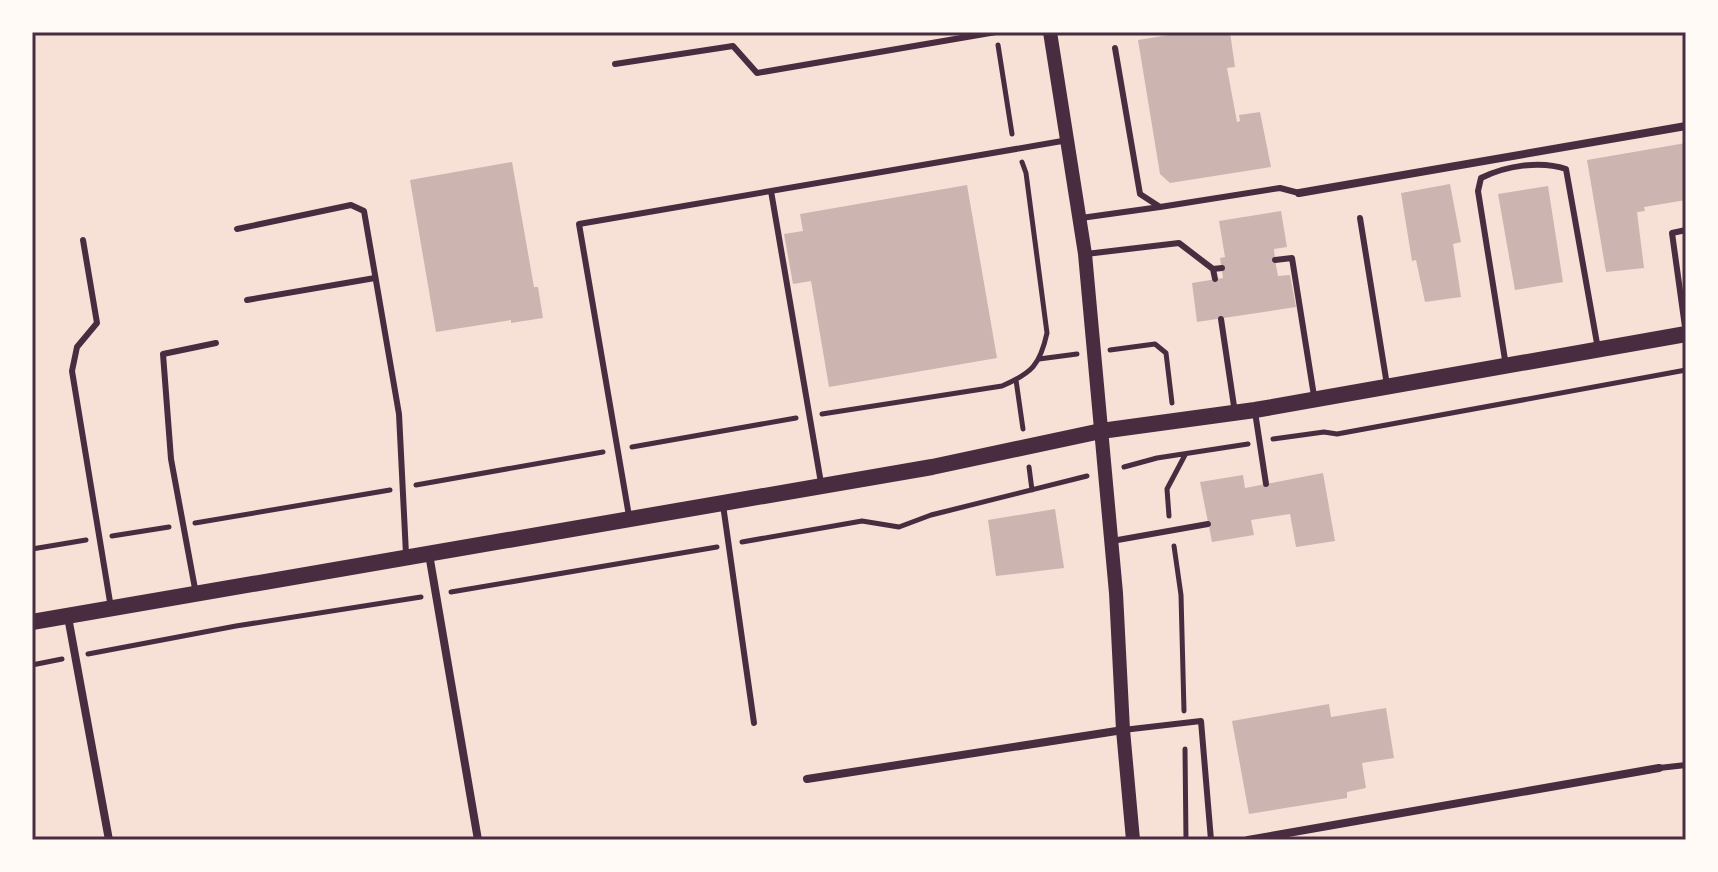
<svg xmlns="http://www.w3.org/2000/svg" width="1718" height="872" viewBox="0 0 1718 872" font-family="Karla,sans-serif">
	<rect width="100%" height="100%" fill="#f7e1d7"/>
	<path fill="#ccb4b1" d="M1188 32H1230L1235 67 1227 68 1237 122 1240 121 1239 115 1260 112 1271 167 1170 183 1160 174 1138 40Z
		M1686 143V200L1644 207 1645 211 1637 212 1644 268 1606 272 1587 160Z
		M512 162 534 287H538L543 318 511 323V320L436 332 410 180Z
		M1450 184 1461 242 1453 244 1461 297 1425 302 1416 260 1412 261 1401 193Z
		M967 185 997 358 829 387 811 281 793 284 784 234 803 231 800 214Z
		M1548 186 1563 282 1515 290 1498 194Z
		M1281 211 1287 247 1274 249 1275 260 1278 276 1290 275 1296 307 1197 322 1192 283 1223 278 1220 258 1225 257 1219 221Z
		M1323 473 1335 541 1296 547 1290 514 1251 520 1254 535 1212 542 1200 482 1243 475 1245 488Z
		M1055 509 1064 568 996 576 988 520Z
		M1329 704 1331 717 1386 708 1394 758 1362 763 1366 788 1347 792V798L1249 814 1232 721Z"/>
	<g fill="none" stroke-linecap="round" stroke-linejoin="round">
		<path stroke="#4a2c40" stroke-width="5" d="M998 45 1012 134
			M1110 350 1155 344 1166 353 1172 403
			M1039 359 1077 354
			M1016 380 1023 429
			M822 414 1002 386C1032 373 1040 365 1047 333L1026 173 1022 162
			M1273 439 1324 432 1337 434 1686 370
			M632 447 796 418
			M1029 467 1032 490
			M1124 467 1157 458 1248 444
			M416 485 603 452
			M1169 516 1167 489 1185 455
			M195 523 390 490
			M112 536 169 527
			M742 542 862 521 899 527 931 515 1087 476
			M1174 546 1181 595 1184 711
			M32 549 86 540
			M451 592 717 547
			M88 654 236 626 421 597
			M32 665 62 659
			M1185 749 1186 840"/>
		<path stroke="#4a2c40" stroke-width="6" d="M1115 48 1140 194 1160 207 1280 188 1299 193
			M615 64 733 46 757 73 996 32
			M771 191 821 483
			M1081 218 1160 207
			M1360 218 1387 385
			M237 229 351 205 364 211 399 414 406 554
			M1686 230 1672 233 1686 334
			M83 240 97 323 77 347 72 371 111 608
			M1086 254 1179 243 1213 269
			M1275 260 1292 258 1314 396
			M1215 279 1213 269 1222 268
			M247 300 375 278
			M1221 319 1235 413
			M1506 366 1478 191 1481 178C1505 166 1540 160 1566 169L1598 349
			M1255 412 1266 484
			M723 505 754 723
			M629 516 579 224 1068 140
			M1112 541 1208 524
			M196 594 171 459 163 354 216 343
			M1123 730 1201 721 1211 840
			M1659 768 1686 765"/>
		<path stroke="#4a2c40" stroke-width="8" d="M1299 193 1686 126
			M429 554 478 840
			M68 617 109 840
			M807 779 1123 730
			M1248 840 1659 768"/>
		<path stroke="#4a2c40" stroke-width="14" d="M1050 32 1085 254 1116 593 1123 730 1133 840"/>
		<path stroke="#4a2c40" stroke-width="16" d="M32 622 932 467 1101 431 1255 410 1686 334"/>
	</g>
	<rect width="1718" height="872" fill="none" stroke="#fffaf5" stroke-width="68"/>
	<rect x="34" y="34" width="1650" height="804" fill="none" stroke="#4a2c40" stroke-width="3"/>
</svg>
